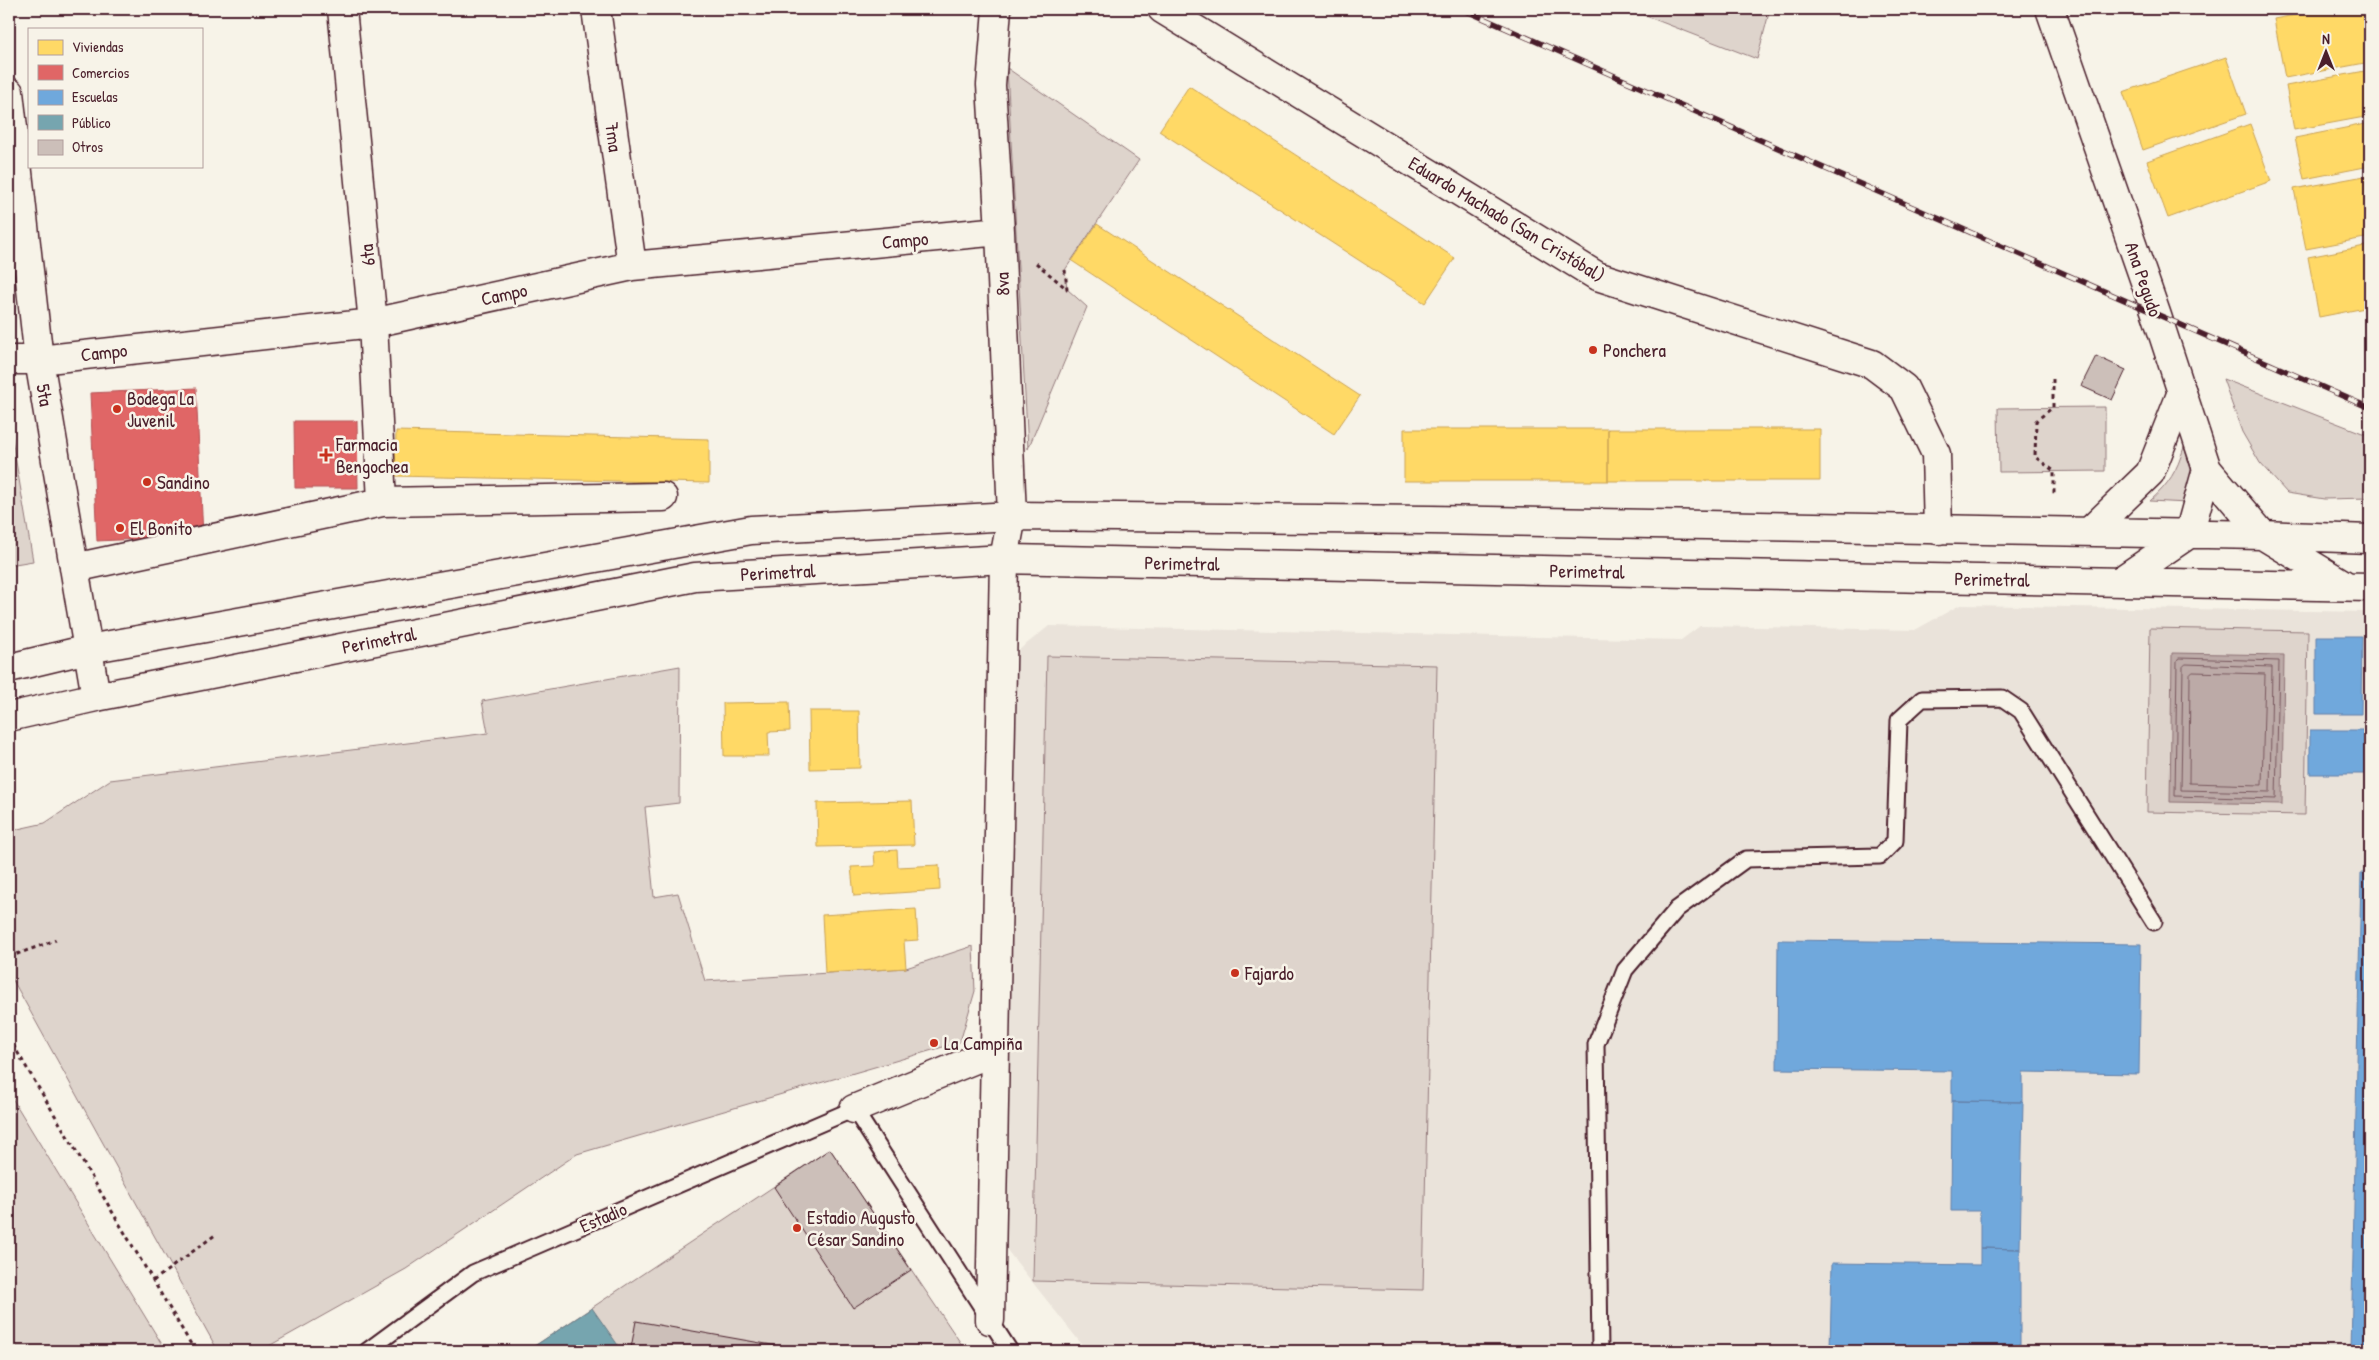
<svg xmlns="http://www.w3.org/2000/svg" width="2379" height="1360" viewBox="0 0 2379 1360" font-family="'Patrick Hand',sans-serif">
	<rect width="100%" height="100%" fill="#f7f3e8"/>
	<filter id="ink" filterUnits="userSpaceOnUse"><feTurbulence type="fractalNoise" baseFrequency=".02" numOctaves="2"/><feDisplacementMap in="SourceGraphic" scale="10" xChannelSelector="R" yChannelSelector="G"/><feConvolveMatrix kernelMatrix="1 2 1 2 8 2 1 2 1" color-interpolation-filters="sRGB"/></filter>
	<g filter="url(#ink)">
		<path fill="#eae3da" d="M1960 605 2370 612V1351H1087L1003 1245 1014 654 1049 626 1681 640 1700 626 1915 630Z"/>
		<path fill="#ded4cc" stroke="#947a7c" d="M1628 9H1770L1757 59Z
			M1007 68 1139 160 1065 270 1067 289 1087 307 1028 449Z
			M2223 379 2370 436V498L2324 499 2287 493 2260 463 2242 432Z
			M2105 407V471L1999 472 1998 408Z
			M9 421 33 561 9 565Z
			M2184 447 2193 476 2187 503 2150 501C2169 484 2177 471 2184 447Z
			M2150 628 2308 631 2305 815 2147 812Z
			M1047 656 1437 665 1423 1290 1033 1281Z
			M680 666 679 803 645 807 654 897 678 893 705 981 906 968 973 946 975 991 960 1042 577 1154 406 1269 260 1351H218L9 973V831L45 823 110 780 488 733 482 701Z
			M9 1093 166 1351H9Z
			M830 1149 966 1351H527Z"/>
		<path fill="#bcaaa7" stroke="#8e7275" d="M2172 653 2284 655 2282 804 2170 802Z"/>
		<path fill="#ffd966" stroke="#c9a154" d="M2326 9H2370V62L2285 78 2274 19Z
			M2226 57 2246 114 2143 150 2123 92Z
			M2370 70V116L2294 130 2286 86Z
			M1189 86 1455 258 1425 303 1159 131Z
			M2370 123V166L2304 179 2295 138Z
			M2250 124 2271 181 2168 218 2147 161Z
			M2370 175V237L2306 249 2294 189Z
			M1097 224 1360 396 1334 434 1072 261Z
			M2370 245V307L2319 317 2308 257Z
			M1404 429H1608V481H1404Z
			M1608 429H1820V481H1608Z
			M396 431 709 439V483L395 476Z
			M789 702 790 731 768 732 769 756H724L723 703Z
			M809 711H859L860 768 810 769Z
			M912 801 914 845 818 847 817 803Z
			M897 850 898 867 939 865 940 890 854 896 851 867 875 866 874 852Z
			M916 909 918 940 904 941 906 968 825 973 822 915Z"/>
		<path fill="#e06666" stroke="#b35154" d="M196 388 203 536 97 541 90 393Z
			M294 421H357L358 488H295Z"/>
		<path fill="#6fa8dc" stroke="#647fa7" d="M2316 636H2362L2361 714H2316Z
			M2310 730H2370V774H2310Z
			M2361 873H2370V1351H2351Z
			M1778 940 2141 944 2139 1074 2023 1072V1102L1952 1101V1071L1777 1069Z
			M1952 1101 2023 1102 2020 1249 1980 1248V1211H1951Z
			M1980 1248 2020 1249V1350L1830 1349 1832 1263 1980 1265Z
			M1701 1346 1830 1349 1940 1351H1701Z"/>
		<path fill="#76a5af" stroke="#697d87" d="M592 1308 622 1351H527Z"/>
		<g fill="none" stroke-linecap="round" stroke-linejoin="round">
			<path stroke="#78575d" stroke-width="1" d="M2179 658 2279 661 2276 799 2175 796 2177 661Z
				M2186 664 2272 667 2270 792 2181 790 2183 667Z
				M2193 672 2265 674 2262 785 2189 783 2190 675Z"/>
		</g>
		<path fill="#ccbfb9" stroke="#4a1f2b" d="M2096 356 2126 370 2112 400 2081 386Z
			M830 1149 911 1270 853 1308 774 1187Z
			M636 1321 800 1350V1351H649L631 1348Z"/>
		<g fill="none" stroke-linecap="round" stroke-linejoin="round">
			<g stroke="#4a1f2b" stroke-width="19">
				<path id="service" d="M367 1351 473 1273 854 1109 1010 1351
					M1600 1351 1596 1044 1625 970 1677 909 1746 859 1880 856 1895 841 1899 720 1922 699 2002 698 2021 711 2154 922"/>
			</g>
			<g stroke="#4a1f2b" stroke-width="31">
				<path id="minor" d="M342 9 373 323 382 502
					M596 9 632 266
					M1162 9 1597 276 1872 364 1904 388 1936 454 1938 530
					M9 92 39 360 96 697
					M9 360H39L373 323 632 266 1000 231
					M74 568 382 502 663 497
					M854 1109 995 1051
					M990 1320 1004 559 1012 516 1000 231 991 85 997 9"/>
			</g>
			<g stroke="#4a1f2b" stroke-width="31">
				<path id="tertiary" d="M2050 9 2157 316 2207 469 2263 535
					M2189 534 2207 469"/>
			</g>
			<g stroke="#4a1f2b" stroke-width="31">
				<path id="secondary" d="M2089 532 2150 473 2182 392
					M2264 536 2345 585
					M2120 581 2189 534
					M9 668 88 649 751 530 1012 516 1431 520 2263 535 2370 539
					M9 717 96 697 695 577 1004 559 2370 587"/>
			</g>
			<path stroke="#4a1f2b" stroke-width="3" stroke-dasharray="4 4" stroke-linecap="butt" d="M1036 263 1067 289 1065 270
				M2053 379V407L2036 421 2035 457 2054 471V496
				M9 957 56 940
				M9 1038 195 1351
				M153 1281 215 1235"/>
			<use href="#service" stroke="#f7f3e8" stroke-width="15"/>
			<use href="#minor" stroke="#f7f3e8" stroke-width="28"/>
			<use href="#tertiary" stroke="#f7f3e8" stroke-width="28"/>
			<use href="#secondary" stroke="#f7f3e8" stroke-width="28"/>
			<g stroke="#4a1f2b" stroke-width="5.5">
				<path id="rail" d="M1462 9 2370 408"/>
			</g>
			<use href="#rail" stroke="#f7f3e8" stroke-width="4" stroke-dasharray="11" stroke-linecap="butt"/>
		</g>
	</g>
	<g fill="#c8321e" stroke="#f7f3e8" stroke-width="2">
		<circle cx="1593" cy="350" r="5"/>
		<circle cx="117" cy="409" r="5"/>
		<path d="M323.5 447.5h5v5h5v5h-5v5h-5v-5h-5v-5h5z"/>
		<circle cx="147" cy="482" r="5"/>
		<circle cx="120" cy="528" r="5"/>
		<circle cx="1235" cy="973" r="5"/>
		<circle cx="934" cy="1043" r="5"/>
		<circle cx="797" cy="1228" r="5"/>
	</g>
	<g text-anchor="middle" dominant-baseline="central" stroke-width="5" stroke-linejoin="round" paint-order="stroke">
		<g font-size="19" fill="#4a1f2b" stroke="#f7f3e8">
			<text transform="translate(614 137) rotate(82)">7ma</text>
			<text transform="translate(1507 219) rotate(31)">Eduardo Machado (San Cristóbal)</text>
			<text transform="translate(905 240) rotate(-5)">Campo</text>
			<text transform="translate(367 255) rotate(-96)">6ta</text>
			<text transform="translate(2144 279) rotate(71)">Ana Pegudo</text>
			<text transform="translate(1002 284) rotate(-92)">8va</text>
			<text transform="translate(504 294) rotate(-12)">Campo</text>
			<text transform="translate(104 352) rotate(-6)">Campo</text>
			<text transform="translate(45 395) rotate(80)">5ta</text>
			<text transform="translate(1182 563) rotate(1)">Perimetral</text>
			<text transform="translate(1587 571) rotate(1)">Perimetral</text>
			<text transform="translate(778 572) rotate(-3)">Perimetral</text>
			<text transform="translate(1992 579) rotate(1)">Perimetral</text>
			<text transform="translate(379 640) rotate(-11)">Perimetral</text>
			<text transform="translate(603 1217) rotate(-23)">Estadio</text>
		</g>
		<g font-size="19" fill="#4a1f2b" stroke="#f7f3e8" text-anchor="start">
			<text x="1603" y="350">Ponchera</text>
			<text x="127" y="398">Bodega La<tspan x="127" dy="22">Juvenil</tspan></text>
			<text x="336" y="444">Farmacia<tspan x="336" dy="22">Bengochea</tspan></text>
			<text x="157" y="482">Sandino</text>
			<text x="130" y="528">El Bonito</text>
			<text x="1245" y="973">Fajardo</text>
			<text x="944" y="1043">La Campiña</text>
			<text x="807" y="1217">Estadio Augusto<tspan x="807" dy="22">César Sandino</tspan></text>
		</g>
	</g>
	<rect width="2379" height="1360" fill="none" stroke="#f7f3e8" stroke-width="30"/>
	<rect x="15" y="15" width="2349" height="1330" fill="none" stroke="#4a1f2b" stroke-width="2" filter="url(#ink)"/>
	<rect x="28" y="28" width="175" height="140" fill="#f7f3e8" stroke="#b29e9c"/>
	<rect x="38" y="40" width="25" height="15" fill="#ffd966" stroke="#b29e9c"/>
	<text x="72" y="52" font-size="15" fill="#4a1f2b">Viviendas</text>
	<rect x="38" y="65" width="25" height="15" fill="#e06666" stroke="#b29e9c"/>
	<text x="72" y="78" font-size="15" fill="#4a1f2b">Comercios</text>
	<rect x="38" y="90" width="25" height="15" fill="#6fa8dc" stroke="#b29e9c"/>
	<text x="72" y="102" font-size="15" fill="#4a1f2b">Escuelas</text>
	<rect x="38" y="115" width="25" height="15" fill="#76a5af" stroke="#b29e9c"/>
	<text x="72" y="128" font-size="15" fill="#4a1f2b">Público</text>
	<rect x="38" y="140" width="25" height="15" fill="#ccbfb9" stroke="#b29e9c"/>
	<text x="72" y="152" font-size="15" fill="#4a1f2b">Otros</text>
	<g transform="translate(2326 52)" stroke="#f7f3e8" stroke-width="4" paint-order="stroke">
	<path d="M0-4L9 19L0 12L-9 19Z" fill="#4a1f2b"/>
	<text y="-8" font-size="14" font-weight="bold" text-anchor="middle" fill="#4a1f2b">N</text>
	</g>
</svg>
